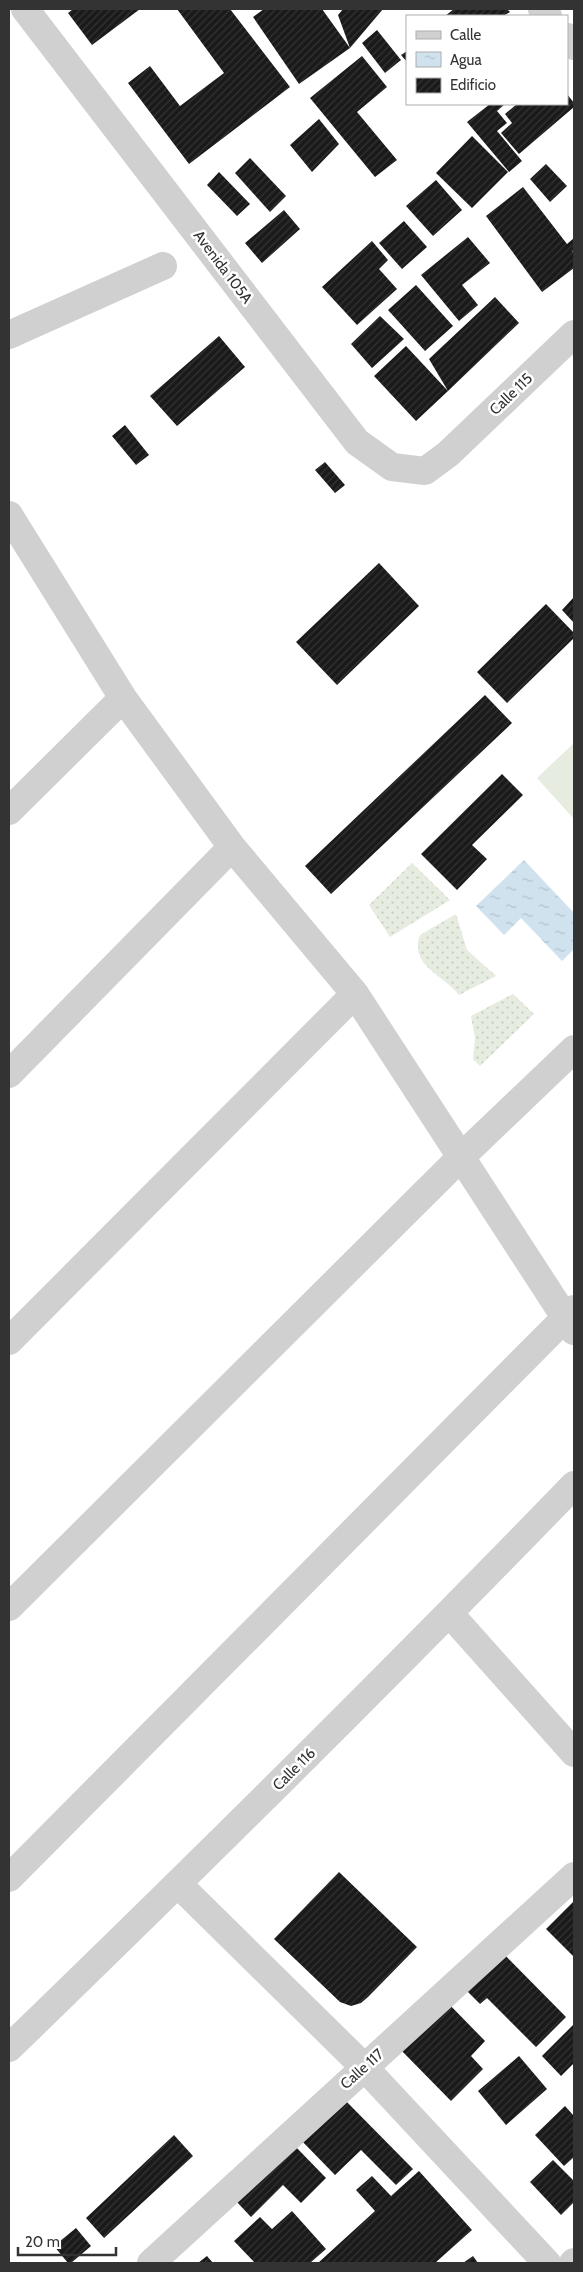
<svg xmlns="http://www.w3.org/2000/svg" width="583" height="2272" viewBox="0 0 583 2272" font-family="Cabin,sans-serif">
	<defs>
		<pattern id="grass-dots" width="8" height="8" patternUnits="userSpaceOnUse" patternTransform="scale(1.25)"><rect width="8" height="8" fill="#e6ecdf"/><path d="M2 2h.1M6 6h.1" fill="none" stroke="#c6cbc0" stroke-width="1.8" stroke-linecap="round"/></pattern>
		<pattern id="water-ripples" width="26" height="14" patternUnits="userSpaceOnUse" patternTransform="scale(1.25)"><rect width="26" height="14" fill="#cfe2ee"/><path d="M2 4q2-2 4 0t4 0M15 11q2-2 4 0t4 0" fill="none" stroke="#b2c2cd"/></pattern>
		<pattern id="building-hatch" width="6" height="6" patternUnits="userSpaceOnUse" patternTransform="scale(1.25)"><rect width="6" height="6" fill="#1a1a1a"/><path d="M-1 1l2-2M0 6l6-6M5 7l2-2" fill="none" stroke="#333"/></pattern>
	</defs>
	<rect width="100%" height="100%" fill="#fff"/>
	<path fill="url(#grass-dots)" d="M412 863 450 900 390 937 369 905Z
		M456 914 467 950 496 976 459 995C444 975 409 966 420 935Z
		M513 994 534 1014 480 1066 473 1059 475 1038 471 1016Z"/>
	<path fill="#e6ecdf" d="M574 743V819L537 778Z"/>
	<path fill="url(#water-ripples)" d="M524 860 574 913V949L562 961 521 918 504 935 476 906Z"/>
	<path fill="url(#building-hatch)" d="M73 9H140L92 45 68 13Z
		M177 9H230L290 87 189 164 128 83 150 66 180 106 224 73Z
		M264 9H322L350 48 299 84 253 17Z
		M343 9H383L350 48 338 15Z
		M454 9H507L510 12 503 16H445Z
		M377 30 401 60 385 73 362 43Z
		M407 51V62L401 55Z
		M362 56 387 87 357 112 397 160 375 177 310 98Z
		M567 94 574 103V107L519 154 501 133 512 123 505 114 517 104H567Z
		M490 104H505L497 111 507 123 497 131 522 161 509 172 467 122Z
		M319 119 339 144 312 172 290 145Z
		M472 136 508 172 472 208 436 173Z
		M250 158 286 196 270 212 235 173Z
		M546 164 567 186 550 202 530 179Z
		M219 172 250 204 237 216 207 185Z
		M436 180 462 210 433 236 406 206Z
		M523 187 567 244 574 238V253L571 249 574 254V268L542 292 486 216Z
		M284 210 300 229 262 263 245 243Z
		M404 221 427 247 402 269 379 243Z
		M468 237 490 263 462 285 478 305 459 321 421 275Z
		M372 241 388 260 379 269 397 289 357 325 322 287Z
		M416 285 453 326 425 351 388 310Z
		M495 297 519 323 448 391 429 359Z
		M380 316 404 339 372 368 351 344Z
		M219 336 245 367 177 426 150 396Z
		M406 346 448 391 416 421 374 376Z
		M125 425 149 455 136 465 112 436Z
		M325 462 345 485 335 493 315 470Z
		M379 563 419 606 337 685 296 642Z
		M574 597V623L562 610Z
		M546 604 574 633V638L507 703 477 672Z
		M485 695 512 723 331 894 305 866Z
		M502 774 523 795 472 845 487 859 457 890 421 854Z
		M339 1872 417 1947 368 1997 361 2003 351 2006 340 2002 274 1939Z
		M574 1901V1957L546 1929Z
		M498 1948 566 2017 536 2047 487 1998 480 2004 461 1985Z
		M445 2000 485 2041 471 2056 483 2069 451 2101 398 2047Z
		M574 2024V2063L561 2076 542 2056Z
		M519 2056 547 2089 506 2125 478 2091Z
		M341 2096 413 2169 396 2185 361 2150 335 2175 299 2138Z
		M565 2106 574 2116V2157L564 2166 535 2135Z
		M174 2135 193 2156 104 2238 86 2218Z
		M293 2144 326 2178 301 2203 283 2185 251 2217 236 2201Z
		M553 2160 574 2181V2202L561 2215 530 2182Z
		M419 2171 472 2230 435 2263H318L375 2211 356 2190 372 2176 391 2196Z
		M292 2211 326 2249 310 2263H255L234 2241 260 2217 272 2229Z
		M76 2228 91 2246 71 2263H68L54 2246Z
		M207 2256 213 2263H198Z
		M473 2256 478 2263H463Z"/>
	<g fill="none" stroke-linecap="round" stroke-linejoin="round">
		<path stroke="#d0d0d0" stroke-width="28" d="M25 9 357 442 392 467 425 471 448 454 574 334
			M542 9 548 16
			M567 37 574 46
			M9 335 163 266
			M9 515 123 698 232 847 355 994 574 1331
			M9 811 123 698
			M9 1074 232 847
			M9 1341 355 994
			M9 1607 461 1157 574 1049
			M450 1614 574 1753
			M9 1878 574 1309
			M178 1884 364 2067 547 2263
			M9 2048C200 1863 389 1676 574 1485
			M151 2263 574 1876
			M573 2263 574 2262"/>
	</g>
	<g text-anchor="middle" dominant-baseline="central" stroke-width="5" stroke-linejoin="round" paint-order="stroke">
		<g font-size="15" fill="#333" stroke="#fff">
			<text transform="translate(223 267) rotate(53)">Avenida 105A</text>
			<text transform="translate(511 394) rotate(-44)">Calle 115</text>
			<text transform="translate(294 1769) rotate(-45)">Calle 116</text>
			<text transform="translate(362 2069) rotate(-42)">Calle 117</text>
		</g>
	</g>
	<rect width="583" height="2272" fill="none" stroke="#333333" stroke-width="20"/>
	<rect x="406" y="15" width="162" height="90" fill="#ffffff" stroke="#adadad"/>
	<rect x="416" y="31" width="25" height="8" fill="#d0d0d0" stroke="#adadad"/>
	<text x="450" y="40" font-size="15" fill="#333333">Calle</text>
	<rect x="416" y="52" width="25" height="15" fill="url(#water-ripples)" stroke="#adadad"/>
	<text x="450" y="65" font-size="15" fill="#333333">Agua</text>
	<rect x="416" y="78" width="25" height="15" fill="url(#building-hatch)" stroke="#adadad"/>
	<text x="450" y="90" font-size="15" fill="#333333">Edificio</text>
	<path d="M18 2247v8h98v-8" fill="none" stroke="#333333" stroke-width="2.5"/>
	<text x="25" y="2247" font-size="15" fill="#333333" stroke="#ffffff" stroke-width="4" paint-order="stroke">20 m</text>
</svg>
